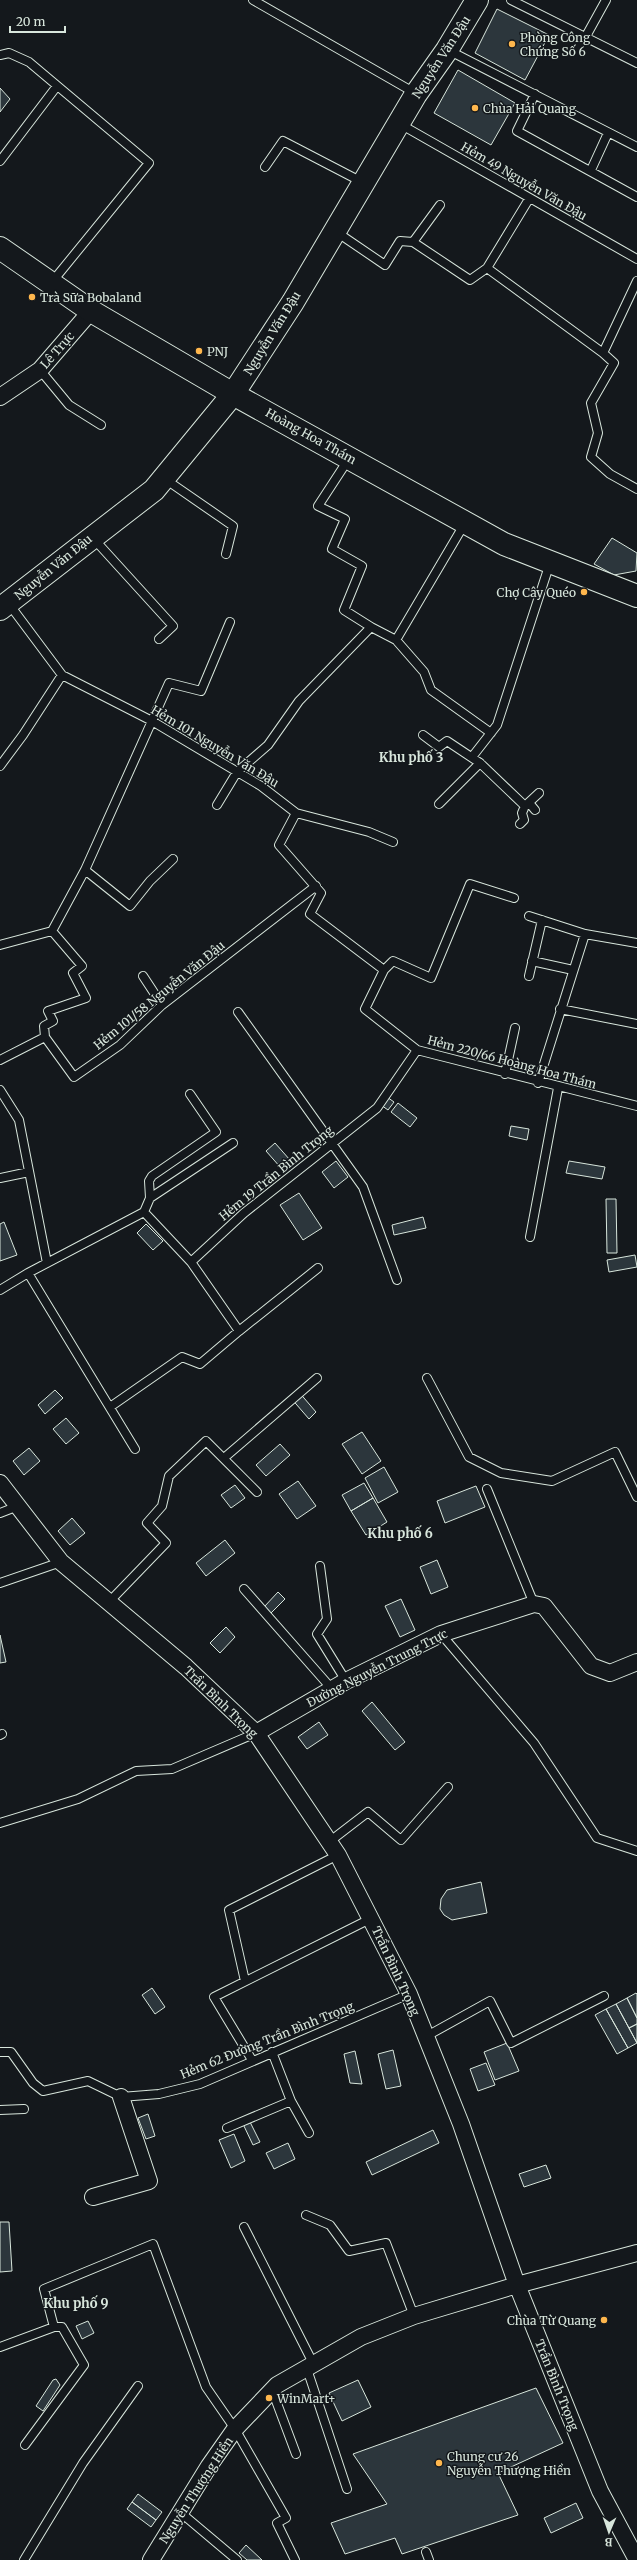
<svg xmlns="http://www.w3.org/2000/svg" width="637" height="2560" viewBox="0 0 637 2560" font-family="Merriweather,serif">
	<rect width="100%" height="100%" fill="#14181c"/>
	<path fill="#2c363c" stroke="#d8e6dc" d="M497 9 549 35 525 80 475 53Z
		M458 70 515 103 491 145 434 113Z
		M0 88 10 99 0 112Z
		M612 538 637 553 636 571 614 575 594 564Z
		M387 1097 394 1102 388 1110 381 1105Z
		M398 1103 417 1118 410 1127 391 1112Z
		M511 1126 529 1129 527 1140 509 1136Z
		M275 1143 290 1160 281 1168 266 1151Z
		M336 1161 348 1177 334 1188 322 1172Z
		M569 1161 605 1167 602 1179 566 1173Z
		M299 1193 322 1228 303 1240 280 1205Z
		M606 1199H616L617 1253H607Z
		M423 1217 426 1228 394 1235 392 1225Z
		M4 1222 17 1255 0 1261V1224Z
		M146 1224 163 1241 153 1250 137 1233Z
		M635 1255 637 1267 609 1272 607 1260Z
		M55 1390 63 1398 45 1414 38 1405Z
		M298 1391 316 1412 309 1419 290 1397Z
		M66 1418 79 1433 66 1444 53 1429Z
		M362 1432 381 1461 362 1474 342 1444Z
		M280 1444 290 1455 266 1476 256 1465Z
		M29 1448 40 1461 24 1475 13 1461Z
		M384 1467 398 1492 378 1503 365 1478Z
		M298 1481 316 1506 297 1519 279 1494Z
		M364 1483 373 1498 351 1511 342 1495Z
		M235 1485 245 1498 231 1508 221 1495Z
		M476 1486 485 1507 445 1523 437 1501Z
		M373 1498 387 1522 366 1535 351 1511Z
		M72 1518 85 1533 70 1545 58 1531Z
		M225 1540 235 1553 206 1576 196 1563Z
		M437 1560 448 1587 431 1594 420 1567Z
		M278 1592 285 1599 271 1613 264 1607Z
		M401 1599 415 1630 400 1637 385 1606Z
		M226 1627 235 1637 220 1653 210 1643Z
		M0 1635 6 1662 0 1663Z
		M372 1702 405 1742 395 1750 362 1711Z
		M319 1722 328 1735 307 1749 298 1737Z
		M481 1882 487 1913 452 1920 444 1915 440 1909 441 1899 447 1890Z
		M152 1988 165 2007 155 2014 142 1995Z
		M636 1993 637 1994V2018L627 1998Z
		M627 1998 637 2018V2024L629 2028 616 2004Z
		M616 2004 637 2043 628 2048 606 2009Z
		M606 2009 628 2048 617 2054 595 2015Z
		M637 2024V2043L629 2028Z
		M507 2043 519 2071 495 2080 484 2052Z
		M393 2050 401 2086 386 2089 378 2054Z
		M355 2051 362 2084 350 2083 344 2054Z
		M486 2063 495 2085 478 2091 470 2069Z
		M148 2114 155 2136 146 2139 138 2118Z
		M249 2120 260 2142 253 2145 243 2124Z
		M433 2130 439 2143 372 2175 366 2162Z
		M234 2134 245 2161 231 2168 219 2140Z
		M288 2143 295 2159 274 2169 266 2153Z
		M546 2165 551 2178 524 2187 519 2174Z
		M0 2222H9L12 2271 0 2272Z
		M88 2321 94 2333 82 2339 76 2326Z
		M56 2379 60 2385 43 2411 36 2406 53 2380Z
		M358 2380 371 2407 342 2421 329 2393Z
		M536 2388 563 2443 498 2473 518 2515 402 2554 395 2538 345 2554 331 2523 387 2504 353 2454Z
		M138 2494 162 2512 156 2520 132 2502Z
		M132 2502 156 2520 151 2527 127 2509Z
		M576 2503 583 2518 551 2533 544 2518Z
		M246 2545 262 2560H247L239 2553Z"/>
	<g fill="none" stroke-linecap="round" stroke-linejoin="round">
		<g stroke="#d8e6dc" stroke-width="10">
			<path id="lane" d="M253 0 415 93
				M511 0 637 63
				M585 38 606 0
				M448 50 637 147
				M0 55 9 53 29 62 149 163 52 282
				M535 94 517 131 637 197
				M400 124 637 259
				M0 161 57 86
				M265 167 283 141 362 182
				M591 170 608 133
				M529 199 487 268 603 353
				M335 231 385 265 400 241 413 242 470 280 487 268
				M413 242 440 205
				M637 281 603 353 614 363 591 403 598 433 591 457 610 474 637 489
				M40 370 69 405 101 425
				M165 479 233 526 226 554
				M93 538 173 626 159 639
				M9 604 62 675 152 721 261 786 296 813 279 845 321 893 310 914 384 970
				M371 627 396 640 465 523
				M396 640 424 672 431 690 491 733
				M423 735 439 747 447 741 480 763 439 804
				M472 757 497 725 550 563
				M480 763 525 806 522 813 524 820 520 824
				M0 766 23 735 62 675
				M217 805 237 772 268 745 299 701 371 627 344 610 362 566 332 549 345 519 318 506 348 460
				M525 806 539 793
				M525 806 530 804 535 810
				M296 813 369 832 393 842
				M85 870 130 906 150 881 173 859
				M514 898 470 884 431 978 393 961 384 970 365 1009 417 1050 637 1106
				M529 916 585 934 637 943
				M0 945 52 931 85 870 169 683 201 691 230 622
				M532 961 573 970
				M143 976 162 1005
				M529 976 542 920
				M560 1009 637 1024
				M238 1012 363 1187 397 1280
				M45 1037 74 1077 120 1045 162 1005 316 886
				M45 1037 44 1026 53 1021 48 1011 86 998 73 973 82 966 52 931
				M0 1060 45 1037
				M505 1074 515 1028
				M538 1083 585 934
				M0 1090 19 1120 47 1263
				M0 1178 29 1172
				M150 1198 233 1143
				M144 1212 150 1198 149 1181 152 1176 216 1132 190 1094
				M530 1237 558 1088
				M191 1262 239 1331 318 1268
				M28 1273 135 1449
				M0 1290 28 1273 144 1212 191 1262 244 1213 377 1108 417 1050
				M427 1378 469 1457 501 1473 552 1481 615 1452 637 1497
				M110 1407 182 1357 200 1364 239 1331
				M224 1458 317 1378
				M487 1489 534 1604
				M0 1513 18 1506
				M320 1566 327 1619 317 1634 346 1681
				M0 1583 61 1562
				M244 1589 332 1689
				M109 1602 166 1543 147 1523 162 1506 169 1476 206 1441 257 1492
				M441 1634 534 1743 597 1838 637 1851
				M0 1735 2 1734
				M0 1823 78 1799 136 1771 172 1769 256 1733
				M329 1842 368 1812 401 1840 448 1787
				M245 1981 229 1910 338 1855
				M425 2037 490 2001 511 2043 604 1996
				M0 2052H11L33 2083 43 2091 88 2081 121 2097 159 2094 200 2084 409 1994
				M252 2060 214 1997 372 1918
				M291 2101 309 2133
				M0 2110 24 2109
				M227 2128 291 2101 272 2052
				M306 2215 330 2225 349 2251 386 2243 414 2316
				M244 2227 314 2365
				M0 2347 54 2327 44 2289 153 2244 206 2387 235 2429 286 2518 277 2523 295 2560
				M307 2369 347 2489
				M272 2390 296 2454
				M25 2445 84 2365 62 2327H54
				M180 2512 237 2560
				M426 2552 429 2560
				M24 2560 83 2463 138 2386"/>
		</g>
		<g stroke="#d8e6dc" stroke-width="18">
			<path id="street" d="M0 397 40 370 91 311
				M0 1483 61 1562 186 1667 256 1733 338 1855 409 1994 461 2124 517 2285 600 2491 637 2560
				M256 1733 346 1681 441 1634 534 1604 544 1606 591 1666 610 1673 637 1662
				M93 2197 149 2181 121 2097
				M151 2560 209 2466 235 2429 277 2385 361 2337 414 2316 517 2285 637 2253"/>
		</g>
		<g stroke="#d8e6dc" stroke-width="24">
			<path id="secondary" d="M0 248 91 311 233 394 504 544 637 596
				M0 609 154 490 233 394 293 302 416 94 447 50 477 0"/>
		</g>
		<use href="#lane" stroke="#14181c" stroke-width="8"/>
		<use href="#street" stroke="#14181c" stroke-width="16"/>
		<use href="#secondary" stroke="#14181c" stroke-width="22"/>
	</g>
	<g fill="#ffb74d" stroke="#14181c" stroke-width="1.5">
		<circle cx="512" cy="44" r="4"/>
		<circle cx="475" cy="108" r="4"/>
		<circle cx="32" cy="297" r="4"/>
		<circle cx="199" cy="351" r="4"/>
		<circle cx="584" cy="592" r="4"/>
		<circle cx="604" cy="2320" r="4"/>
		<circle cx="269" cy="2398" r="4"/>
		<circle cx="439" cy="2463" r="4"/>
	</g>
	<g text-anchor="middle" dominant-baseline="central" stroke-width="3" stroke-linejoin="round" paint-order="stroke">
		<g font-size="12" fill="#d8e6dc" stroke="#14181c" text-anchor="start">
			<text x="520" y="37">Phòng Công<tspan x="520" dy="14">Chứng Số 6</tspan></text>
			<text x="483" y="108">Chùa Hải Quang</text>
			<text x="40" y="297">Trà Sữa Bobaland</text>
			<text x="207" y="351">PNJ</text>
			<text x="576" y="592" text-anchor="end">Chợ Cây Quéo</text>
			<text x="596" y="2320" text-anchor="end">Chùa Từ Quang</text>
			<text x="277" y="2398">WinMart+</text>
			<text x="447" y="2456">Chung cư 26<tspan x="447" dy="14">Nguyễn Thượng Hiền</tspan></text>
		</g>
		<g font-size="12" fill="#d8e6dc" stroke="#14181c">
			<text transform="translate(441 57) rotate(-57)">Nguyễn Văn Đậu</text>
			<text transform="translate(524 181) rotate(30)">Hẻm 49 Nguyễn Văn Đậu</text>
			<text transform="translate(272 333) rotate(-58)">Nguyễn Văn Đậu</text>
			<text transform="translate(57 350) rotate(-49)">Lê Trực</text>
			<text transform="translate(311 436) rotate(29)">Hoàng Hoa Thám</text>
			<text transform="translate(53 567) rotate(-39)">Nguyễn Văn Đậu</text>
			<text transform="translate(215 746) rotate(31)">Hẻm 101 Nguyễn Văn Đậu</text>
			<text transform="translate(159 995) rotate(-39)">Hẻm 101/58 Nguyễn Văn Đậu</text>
			<text transform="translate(512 1062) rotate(15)">Hẻm 220/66 Hoàng Hoa Thám</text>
			<text transform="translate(276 1173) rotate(-39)">Hẻm 19 Trần Bình Trọng</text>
			<text transform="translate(377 1668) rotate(-27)">Đường Nguyễn Trung Trực</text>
			<text transform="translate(221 1702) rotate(44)">Trần Bình Trọng</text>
			<text transform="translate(396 1971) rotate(65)">Trần Bình Trọng</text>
			<text transform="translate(267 2040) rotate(-22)">Hẻm 62 Đường Trần Bình Trọng</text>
			<text transform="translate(557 2385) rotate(68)">Trần Bình Trọng</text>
			<text transform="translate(196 2490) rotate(-57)">Nguyễn Thượng Hiền</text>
		</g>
		<g font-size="13" font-weight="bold" fill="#d8e6dc" stroke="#14181c">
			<text x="411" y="757">Khu phố 3</text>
			<text x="400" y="1533">Khu phố 6</text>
			<text x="76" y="2303">Khu phố 9</text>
		</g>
	</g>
	<g transform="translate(609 2532) rotate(182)" stroke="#14181c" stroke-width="3" paint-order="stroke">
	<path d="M0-3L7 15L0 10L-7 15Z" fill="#d8e6dc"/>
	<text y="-6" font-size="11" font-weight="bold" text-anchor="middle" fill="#d8e6dc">B</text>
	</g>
	<path d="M10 26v6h55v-6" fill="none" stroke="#d8e6dc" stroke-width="2"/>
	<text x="16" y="26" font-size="12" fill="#d8e6dc" stroke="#14181c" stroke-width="3" paint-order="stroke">20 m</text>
</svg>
